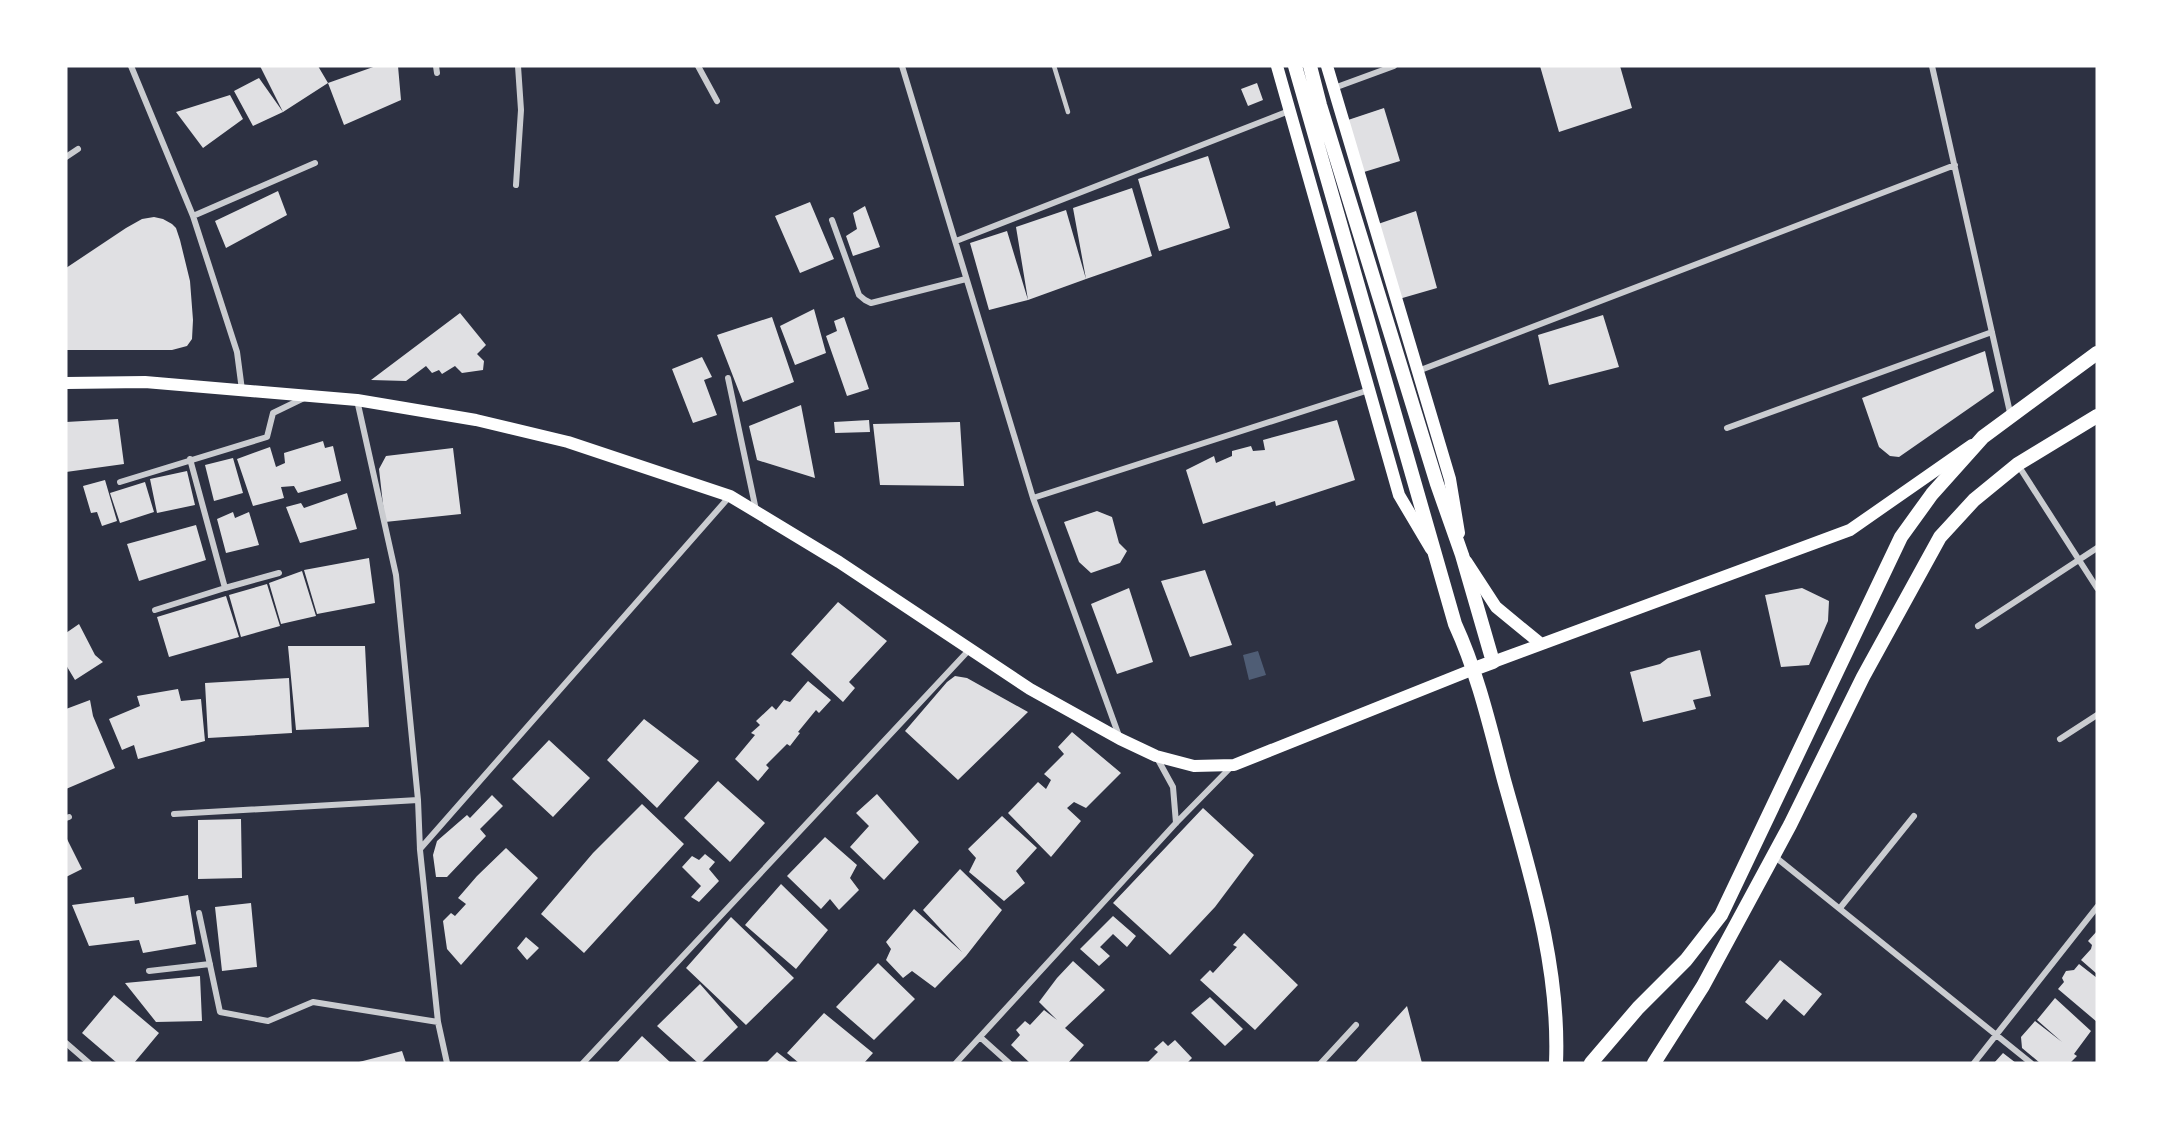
<svg xmlns="http://www.w3.org/2000/svg" width="2163" height="1129" viewBox="0 0 2163 1129" font-family="'Sofia Sans Condensed',sans-serif">
	<rect width="100%" height="100%" fill="#2d3142"/>
	<path fill="#4f5d75" d="M1258 651 1266 675 1249 680 1243 655Z"/>
	<path fill="#e0e0e3" d="M260 66H318L328 83 283 112 253 126 234 91 259 78 283 112Z
		M376 66H398L401 100 344 125 328 83Z
		M1540 66H1620L1632 108 1559 132Z
		M1257 83 1263 100 1248 106 1241 89Z
		M230 95 243 119 203 148 176 112Z
		M1384 108 1400 161 1364 172 1348 120Z
		M1208 156 1230 228 1159 251 1138 179Z
		M1132 188 1152 256 1086 279 1073 208Z
		M278 191 287 215 226 248 215 221Z
		M810 202 834 259 800 273 775 216Z
		M865 206 880 247 853 256 846 236 857 229 853 213Z
		M1066 210 1086 279 1028 300 989 310 970 243 1007 231 1028 300 1016 227Z
		M1416 211 1437 288 1399 299 1378 224Z
		M154 217 163 219 172 224 176 228 180 240 190 281 193 320 192 339 187 346 172 350H66V268L126 228 142 219Z
		M814 309 826 353 795 365 780 326Z
		M460 313 486 345 477 354 484 361 483 370 462 373 455 366 442 374 439 370 432 373 426 366 406 381 371 380Z
		M1603 315 1619 367 1549 385 1538 335Z
		M772 317 794 382 743 402 717 335Z
		M844 317 869 389 847 396 826 336 837 331 834 321Z
		M1985 351 1994 391 1899 457 1890 456 1879 447 1862 398Z
		M702 357 712 377 704 380 717 415 693 423 672 369Z
		M801 405 815 478 757 460 749 426Z
		M118 419 124 464 66 472V422Z
		M869 420 870 432 835 433 834 422Z
		M1337 420 1355 480 1276 506 1275 501 1203 524 1186 470 1214 456 1216 463 1232 456V451L1251 446 1253 451 1265 450 1263 440Z
		M960 422 964 486 880 485 873 424Z
		M323 441 325 448 333 446 341 481 298 493 294 486 281 487 284 498 253 506 237 459 270 447 276 467 285 463 284 453Z
		M453 448 461 514 385 522 379 469 386 456Z
		M233 458 243 493 214 501 205 465Z
		M187 471 195 505 157 513 150 479Z
		M105 480 117 521 102 526 97 512 91 513 83 486Z
		M145 482 154 512 120 523 110 493Z
		M347 493 357 529 300 543 286 507 301 503 304 508Z
		M1097 511 1112 517 1119 543 1127 551 1120 563 1091 573 1079 562 1064 522Z
		M233 512 235 518 249 512 259 545 226 553 217 519Z
		M196 525 206 560 139 581 127 544Z
		M369 558 375 603 317 614 304 570Z
		M1205 570 1232 645 1190 657 1161 581Z
		M302 571 316 616 281 624 269 583Z
		M267 584 280 626 241 637 229 595Z
		M1129 588 1153 662 1117 674 1091 604Z
		M1802 588 1829 601 1828 621 1809 665 1781 667 1765 595Z
		M226 596 239 637 169 657 157 617Z
		M838 602 887 641 849 682 855 688 843 702 791 654Z
		M79 624 95 655 103 662 75 680 66 665V633Z
		M288 646H365L369 727 296 730Z
		M1700 650 1711 696 1693 700 1696 709 1643 722 1630 672 1660 664 1668 658Z
		M955 676 967 678 1028 712 958 780 905 731 947 682Z
		M289 678 292 733 208 738 205 683Z
		M808 681 831 700 819 713 816 710 798 732 800 733 790 746 787 744 766 765 769 768 758 781 735 759 755 735 751 733 760 725 756 721 772 706 776 710 784 700 790 702Z
		M178 689 181 701 201 699 205 741 138 759 134 745 122 750 109 719 140 706 137 696Z
		M90 700 93 716 115 768 66 789V709Z
		M644 719 699 761 657 808 607 760Z
		M1072 732 1121 773 1086 808 1074 802 1067 808 1081 821 1051 857 1008 813 1038 782 1046 789 1051 780 1044 774 1064 754 1058 747Z
		M549 740 590 778 553 817 512 779Z
		M718 781 765 823 730 862 684 818Z
		M877 794 919 842 884 880 850 847 869 826 856 813Z
		M492 795 503 806 480 829 486 836 447 877H436L433 855 437 841 467 815 470 818Z
		M642 804 684 844 584 953 541 914 593 853Z
		M1203 808 1254 855 1215 907 1170 955 1113 903Z
		M1002 816 1037 848 1016 871 1025 883 1004 901 969 872 976 858 968 849Z
		M241 819 242 878 198 879V820Z
		M66 837 82 869 66 877Z
		M825 837 857 865 850 878 859 890 839 910 830 899 821 909 787 876Z
		M506 848 538 878 461 965 447 949 443 921 451 913 455 916 466 904 458 898 477 876Z
		M705 854 715 862 709 869 719 881 699 902 691 897 701 886 682 867 692 856 699 860Z
		M960 869 1002 910 966 956 935 988 912 971 903 978 886 960 891 949 886 942 914 909 962 952 923 910Z
		M781 884 828 930 796 969 745 925Z
		M188 895 196 944 143 953 139 940 89 946 72 905 134 897 135 904Z
		M251 903 257 967 222 971 215 907Z
		M1113 916 1136 936 1127 947 1113 934 1100 947 1110 956 1099 966 1080 949Z
		M731 917 794 978 746 1025 686 968Z
		M2097 931V974L2081 960 2091 949 2092 945 2088 941Z
		M1244 933 1298 985 1255 1030 1200 980 1210 970 1213 973 1237 947 1233 945Z
		M526 937 539 948 527 960 517 948Z
		M1780 960 1822 994 1804 1016 1784 999 1767 1020 1745 1002Z
		M1073 961 1105 990 1065 1028 1084 1045 1068 1063H1030L1011 1045 1020 1035 1016 1030 1025 1021 1030 1025 1044 1010 1057 1020 1039 1002 1057 978Z
		M878 963 915 999 874 1040 836 1007Z
		M2079 964 2097 978V1022L2058 989 2064 982 2062 978 2066 971 2074 970Z
		M200 976 202 1021 156 1022 125 983Z
		M700 984 738 1027 701 1063H698L657 1026Z
		M114 995 159 1033 134 1063H117L82 1033Z
		M1210 997 1243 1029 1225 1046 1191 1013Z
		M2055 998 2091 1031 2074 1054 2077 1056 2070 1063H2040L2022 1048 2021 1037 2035 1021 2062 1042 2037 1020Z
		M1407 1006 1422 1063H1355Z
		M824 1013 873 1053 864 1063H799L787 1053Z
		M642 1036 671 1063H617Z
		M1175 1040 1192 1058 1187 1063H1147L1158 1052 1154 1049 1163 1041 1168 1046Z
		M402 1051 406 1063H359V1062Z
		M777 1052 791 1063H766Z
		M2003 1053 2016 1063H1994Z"/>
	<g fill="none" stroke-linecap="round" stroke-linejoin="round">
		<path stroke="#caccd0" stroke-width="4.5" d="M1054 66 1068 112"/>
		<path stroke="#caccd0" stroke-width="6" d="M131 66 193 216 237 352 242 390
			M436 66 437 73
			M698 66 717 101
			M902 66 1033 498 1119 736
			M1932 66 2011 417
			M1334 88 1394 66
			M66 157 78 149
			M516 185 521 110 518 66
			M193 216 315 163
			M832 220 859 295 865 300 871 303 966 279
			M956 241 1289 111
			M1418 371 1955 165
			M728 378 756 510
			M357 400 396 575 418 800 420 850 438 1022 447 1063
			M1727 428 1992 332
			M190 459 225 588 279 573
			M2018 465 2097 588
			M120 482 267 437 273 413 304 398
			M1033 498 1369 390
			M155 610 225 588
			M1978 626 2097 548
			M2060 739 2097 715
			M1156 756 1173 787 1176 823
			M174 814 418 800
			M66 818 69 817
			M420 849 730 496
			M1774 856 2031 1063
			M1840 908 1914 816
			M199 913 220 1012 268 1021 313 1002 438 1022
			M149 971 210 964
			M980 1037 1009 1063
			M66 1043 89 1063
			M583 1063 969 650
			M956 1063 1176 823 1231 767
			M1321 1063 1356 1025
			M1974 1063 2097 907"/>
		<path stroke="#fff" stroke-width="12" d="M1277 66 1399 495 1431 549
			M1327 66 1450 479 1459 533
			M66 383 145 382 357 400 476 420 568 442 730 496 839 562 1030 689 1120 739 1156 756 1194 766 1234 765 1474 669
			M1466 561 1496 607 1541 644
			M1493 662 1850 530 1972 445"/>
		<path stroke="#fff" stroke-width="14" d="M1295 66 1455 624C1478 674 1490 727 1504 780 1530 873 1560 966 1556 1063
			M1310 66 1320 105 1437 484 1462 555 1493 662 1474 669
			M1591 1063 1638 1008 1686 960 1721 915 1901 537 1932 494 1983 437 2097 353
			M1654 1063 1703 986 1790 825 1863 677 1940 537 1974 500 2018 464 2097 416"/>
	</g>
	<rect width="2163" height="1129" fill="none" stroke="#ffffff" stroke-width="135"/>
</svg>
